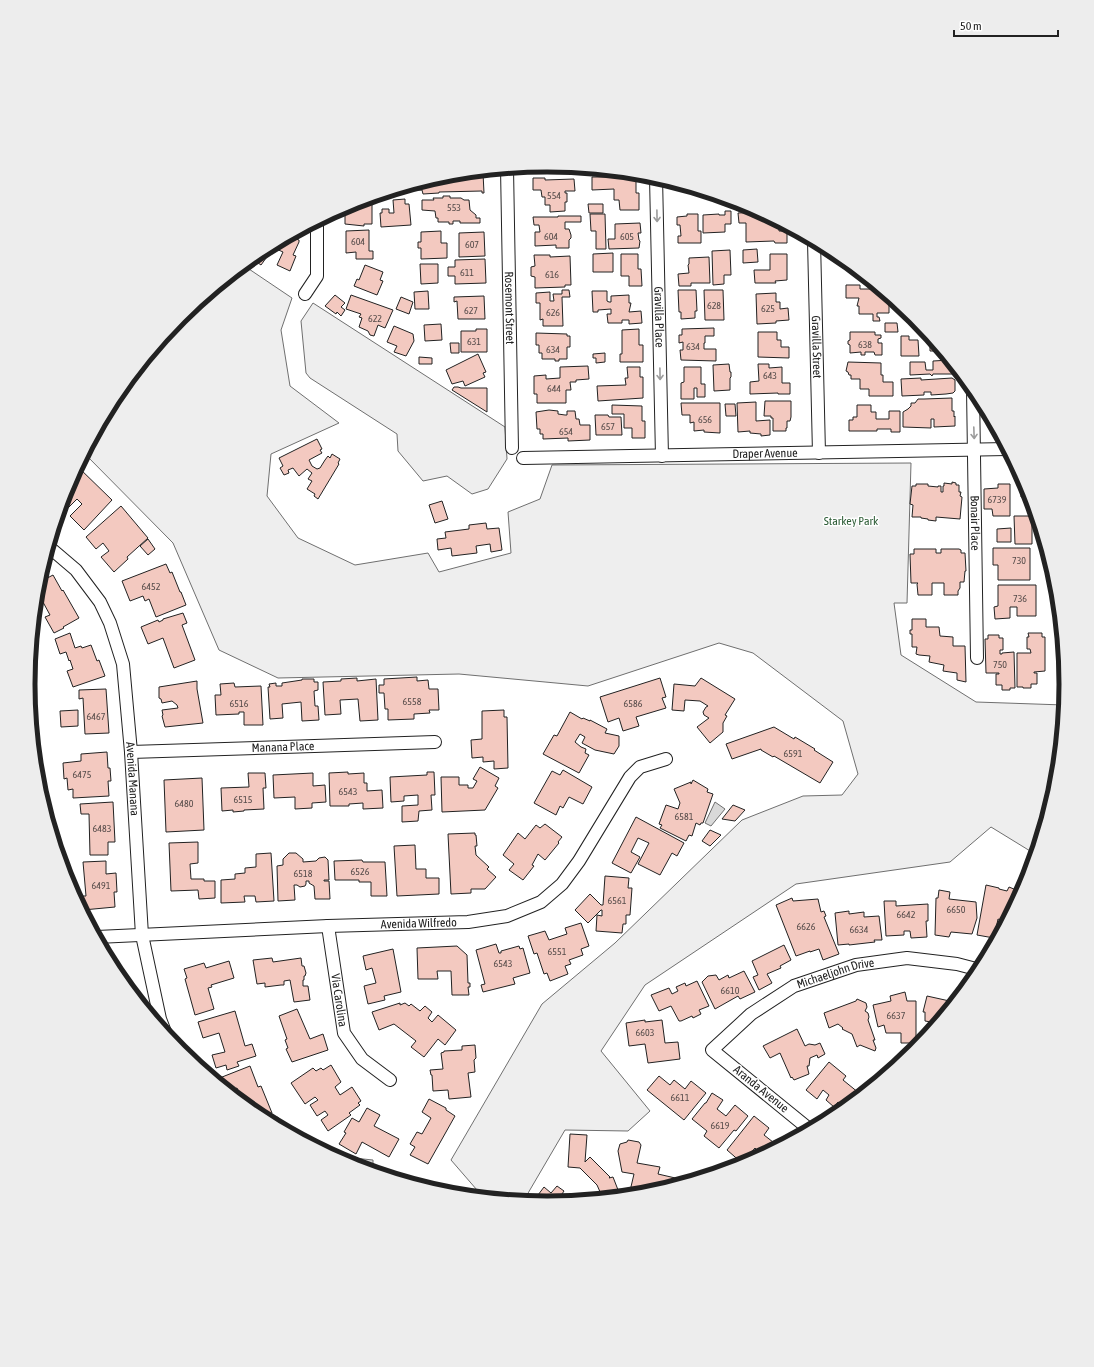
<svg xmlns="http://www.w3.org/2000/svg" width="1094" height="1367" viewBox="0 0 1094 1367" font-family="'Asap Condensed',sans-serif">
	<rect width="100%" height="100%" fill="#fff"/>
	<path fill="#eee" stroke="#6f6f6f" d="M243 265 292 298 281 330 290 386 339 423 271 454 267 496 298 538 355 565 428 553 439 572 511 553 508 512 540 499 552 465 911 463 907 603H894L901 655 976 702 1064 705 1056 785 1035 854 991 827 950 862 796 884 645 985 601 1051 650 1111 628 1131 565 1130 524 1200 475 1195 477 1190 451 1160 542 1004 615 943 742 820 803 796 842 795 858 774 843 721 753 653 719 643 588 686 459 674 278 678 219 650 173 543 84 453 116 395 180 316Z
		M313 303 505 427 507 459 488 489 472 494 447 476 423 481 398 451 397 434 310 378 306 373 301 321Z"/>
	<path fill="#d9d9d9" stroke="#6f6f6f" d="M715 802 725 809 711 826 705 823Z
		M344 1157 373 1160V1168C363 1167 353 1166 344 1161Z"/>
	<path fill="#f3c9c0" stroke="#222" d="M547 165H552V173H539V166L533 167Z
		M554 165 580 168V170L554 171Z
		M472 173H483L484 193H482V191L439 192V193L423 194 422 190H416V183L446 174H450V176L472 175Z
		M592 177H636V193H639V210H620L619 200H614V189L592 190Z
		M533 178H545V180L574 179 575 191H565V193H567V202H565V211L550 212V205H545V197H542L541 190H533Z
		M443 196H450V198H461L464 200H469L470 210 476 215V218H480V223H460V221H453V224H449V222H438V218H436L435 211 422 210V200H434L433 198H443Z
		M367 198H372V224H364V226L345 224V209H341V208L349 204Z
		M405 199V204H409L411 225 381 227 380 213H382V209H389V213H394L393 200Z
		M588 204H603V213H589Z
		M725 211H731V224H725V232L703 233V215L719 214V215H725Z
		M760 212 765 214V216H768L775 220V224H779V231H787V243H775L774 241 746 242V223H739L738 213Z
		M590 214H605L606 249H596V231H591Z
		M687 214H698V231H701V243H678V236H681L680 225H677V217L687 216Z
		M558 216H581V222H565V229H569L571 235V238L569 240V248H556V245L535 246V232H540L539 225H534L533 217H558Z
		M640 223 641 233H638L639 240 640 241 639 248 609 249 608 239H615V224Z
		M369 230V251H373V259H356V252L346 253V231Z
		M441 231V243H447V258L421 259V248H418V242H421V232Z
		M297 232 299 233 296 239 299 240V242L293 255 296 256 290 271 277 265 283 252 272 247 273 244Z
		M484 232 485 256 459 257V233Z
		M263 249 269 254 261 265 251 258Z
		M757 249 758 262 743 263V250Z
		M730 250 731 275H724V284L713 285 712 251Z
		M613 253V272H593V254Z
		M621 254H638V269H641L642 286H629V276H621Z
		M770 254H787V280L775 281 776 283H755L754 270H770Z
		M534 255H550V257L570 256 571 285H565V287L535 288V277L531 276V267L535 266Z
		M709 257 710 283H691V286H679L678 274 689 273 688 265 689 264V258Z
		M485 259 486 283 455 284V276H448V267H455V260Z
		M420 264H438V283L421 284Z
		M365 265 383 272 380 280 383 281 377 295 354 286 357 279 359 280Z
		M857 269 868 278H857Z
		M846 285H860V289H877V292H884L889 296V313H877V317H879L880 321H873V314H859V306H857L859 298H846Z
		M562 290H569L570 297H562L563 326H543V319L540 320V303H536V293L550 292V301H554L553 294H562Z
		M678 290H696L697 311H695V318L681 319V312H679Z
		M704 290H723L724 320H705Z
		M428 291 429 309H415L414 292Z
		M592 291H607V301L609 302H611V296L629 295V303H631L629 312 641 311 642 323 629 324V320H622V323H608L607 314H611V309L598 310V312H593Z
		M776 293V302H780V309L788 308 789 320 776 321V323L757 324 756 294Z
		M335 295 345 303 341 307 345 310 341 316 337 312 336 314 325 306Z
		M351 295 393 310 385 328 378 325 374 336 370 335 368 331 359 327 362 318 359 317 361 314 346 309Z
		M484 296 485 319H458L457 301 454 302V297Z
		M401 297 413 302 409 314 396 309Z
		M885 323H897L898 332H885Z
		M441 324 442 340 425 341 424 325Z
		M394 326 413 334 414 341 406 356 394 352 397 346 387 342Z
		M714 328V336H705V343H704V349H716V361L681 360 680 350H683V342L679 343V335H682V329Z
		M476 329H487V352H461V331H476Z
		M639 329V345H643V362H620V354H622V330Z
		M758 332H777V340H781V347H789V358L758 357Z
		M850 332H875V335H881V338L878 339V343H882V355H875L874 352H865V355H861V352L850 353V345L848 344V341L850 340Z
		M536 333 567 334V336H570V347H567V359H559V361H555V359H542V353H539V345H536Z
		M901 336H909V340H918L919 356H901Z
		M930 336 942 351H930Z
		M450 343H459V353H451Z
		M605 353V362L596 363V358H593V354Z
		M478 354 486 372 483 373 485 377 465 386 463 381 452 384 446 370Z
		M419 357 432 358V364H419Z
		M950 360 953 365 954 374H933L932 376 930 374 910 375V362H925L926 370H933V361Z
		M848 362 881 363V375H883V382H893V396H869V389H860V379H851V375H849L848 372 846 371Z
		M729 364 730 372H731V377L730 378V390L714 391 713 365Z
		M758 364H769V368L782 367V383H790V394H778V393L750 394V382L759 381Z
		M588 366 589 379 576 380V382H570L571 390H566V403H537V394H534V376L546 375V379L560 378V367Z
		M627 367H640V377H643V398L598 401 597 386 626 385 625 378H628Z
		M684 367H701V384H705V397H697V388H694V399H681V383L684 382Z
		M921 378V380L952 378 955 380V391L953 393 946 394 931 395V392H924V395L902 396 901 379Z
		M454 387H458L461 388H487V412L452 390Z
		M952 398V411H954V417L955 416V426L934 427V419H931V428L903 427V412L908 409 911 406V403H915L918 399H924Z
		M765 401H791V417L790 421H787V428H786V431H773V418H771V416H764Z
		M756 402V421L770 420V435L761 436V434L750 433V431L738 432 737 403Z
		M681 403H720V433L704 432V430L694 431V422L690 423V415H682Z
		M725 404H735L736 416H726Z
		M612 405 642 406V421H645V438H632V428H624V414H612Z
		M857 405H871V412H876V419H889V411H900V432H891V429H877V431H849V420H853V417H857Z
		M549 410 558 411V414L565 415H567V411H575L576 419H579L580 425H590V440L568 441V438L543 439V434H540V429H537L536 412Z
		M595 415H608L609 417H621L622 435H596Z
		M317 439 322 449 320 450 322 453 309 460 312 466 317 469 320 468 325 460 328 456 330 458 332 454 340 459 338 463 339 464 318 499 314 496 315 494 307 489 312 481 308 479 312 473 307 469 299 476 293 468 288 470 289 473 284 475 280 468 283 466 279 458Z
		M77 466 112 500 84 530 70 516 82 504 77 499 61 515 59 514 68 485Z
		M1018 476H1022L1027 485 1035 511H1028V497H1021V483H1018Z
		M952 482 956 483V485H959V492H961L960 496 962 497 960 519 936 517V521L928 520V519L921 518V517H912L913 505 910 504 912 486H916V484H928V486L938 487V486H941V492H943V486H944V483L952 484Z
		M998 484H1010V516H993L992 509H984V489L998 488Z
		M442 501 448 519 435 523 429 505Z
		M121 506 148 538 127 557 128 559 114 572 101 557 109 551 103 543 96 549 86 537Z
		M1014 516H1032V544H1015Z
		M486 523 487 529 499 528 502 550 491 552 490 544 476 546 477 553 452 556 451 548 438 550 437 539 446 538 445 532 469 529V525Z
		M1011 528V542H997V529Z
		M148 539 155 549 148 555 140 546Z
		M993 548H1030V580H998V565H993Z
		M914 549H936V553H941V549H959L961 550V553H965L966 571H965L964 582H960V588L958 591V595H944V583H932V595H918L917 584 918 583H911L910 554H914Z
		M166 564 170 573 172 572 180 592H181L186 605 156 617 149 599 145 601 143 596 130 601 122 581Z
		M53 575 62 591 63 590 79 618 63 627 64 628 54 633 45 617 50 615 37 591 38 583Z
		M998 585H1036V616H1017V607H1010V618L995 619 994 607 998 606Z
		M183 613 187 623 182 625 195 660 174 668 163 638 148 644 141 627 158 620 159 622 163 620V619Z
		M912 619H926V627H939L940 636 953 637V646H965L966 682 957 680V673L943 671 944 665 929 662 930 656 919 655 916 654 917 647H912V634H910V630H912Z
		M70 633 75 648 81 646 82 648 91 645 97 661 99 660 105 676 73 687 67 671 73 669 70 660 69 661 66 652 60 654 55 639Z
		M1028 633H1042V637H1045V671L1034 672V673H1037V684H1031V688H1023V687H1017V653H1031L1030 649H1027V637H1029Z
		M988 635H999V638H1003V650H1000V654H1002V653L1014 652 1015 688H1010V690H1002V685H996V674H999V673H986L985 639H988Z
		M417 677V681L428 680 429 689H438L439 710H429L430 713 414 714V719L388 720V709H385L384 693H379V685H384V679Z
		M357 678V681L376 679 378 720 360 721 358 699 340 700 341 714 325 715 323 682 341 681V679Z
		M660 678 666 697 662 698 666 708 636 717 639 726 623 731 619 718 608 722 600 697Z
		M701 678 735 699 725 715 727 716 723 723V732L710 743 697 727 709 718 704 715 703 712 706 707 708 706 700 701 685 700 684 711 672 710 674 684 695 686Z
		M302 679H314V682H318V690L314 691 315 706H318L319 720 302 721 301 702 282 704 283 718 270 719 268 687H270L269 684 276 683V686H282V683L302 680Z
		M197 681V689L203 723 165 727 162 716 163 715 162 710 178 708 177 705 172 701 162 703 161 699 159 698V687Z
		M234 683 235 687 261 686 263 725H244V712H239V714L216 715 215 695H221L220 684Z
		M106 689 109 733 85 734 83 698 79 699V690Z
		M78 710V726L61 727 60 711Z
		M504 710V717H507L508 768 494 769V761L483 762V757L472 758 471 740 482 739V711Z
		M570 712 582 719 583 718 590 721V720L607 729 605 733 619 736V746L614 754 595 750 582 743 585 737 580 734 575 742 581 747 586 749 585 753 589 755 579 773 543 754 554 735 557 736Z
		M774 727 794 739 795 737 815 749 814 750 833 762 820 783 774 756 773 757 761 750V749L732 759 726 744Z
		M107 752 108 768H110L111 781H108L109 796 73 798V789L68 790 67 778 64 779 63 763 81 761V754Z
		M480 767 499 778 495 786 498 788 485 810 442 812 441 777H459V785H468V788H473L477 781 473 779Z
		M563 770 592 787 583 804 569 797 563 808 560 806 556 815 534 803 552 771 560 775Z
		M348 772V774L364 773V783H367V791L382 790 383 808 363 809V803L349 804V806H330L329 773Z
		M427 772H434L435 795H431L432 810 419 811 418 821 402 822V806L418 805V795L404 796V801L391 802 390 777 427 775Z
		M248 773H265L266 788H263L264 809 244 810V811L233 812V810L222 811 221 788 249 787Z
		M313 773V786L325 785 326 802 312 803V808L295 809V797L274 798 273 775Z
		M202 778 204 830 166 832 164 780Z
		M693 780 708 789 707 792 713 794 703 823H701L700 825 696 823 692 836 689 835 686 841 660 828 662 825 659 824 666 805 678 809 680 803 674 789 691 782V784Z
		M113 802 115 842H108V855H90L89 814H81L80 804Z
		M733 805 745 810 735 821 722 819Z
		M636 817 684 843 677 856 672 853 660 875 638 864 649 843 638 838 631 852 640 857 631 873 612 863Z
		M545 824 562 837 558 842 559 843 545 860 538 854 532 865 534 866 523 880 509 870 514 864 503 855 518 833 525 839 536 825 540 828Z
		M710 830 721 835 710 846 702 841Z
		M475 833V835H476L477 846H475L476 855 489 867 487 869 496 877 485 889H471V893L451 894 448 834Z
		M198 842V863L190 864 191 879H204V881H215V898L199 899 198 890 171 891 169 843Z
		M415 845 416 869H426V878H439V894L397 896 394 846Z
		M271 853 274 901 256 902 255 896H244L245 902 221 903V880L235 879V874L245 873V868L256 867V854Z
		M289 853H296L303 859V862L316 861 319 858 325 857 328 860 329 880H324V881H329L330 899H315L314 886 309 883V881H306V884L305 886 300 887 297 885H294L295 900 278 901 277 866 283 865V859Z
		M362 860 363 862H385L387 896H371V882H359V880H335L334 861Z
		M106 861V874L116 873 117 892H114L115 907 83 910 82 896H86L83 862Z
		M605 876 629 878 628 888H632L630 915H626V924H623L622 933 596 931 597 915 602 916V910H601L588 923 575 910 590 894 601 905H603Z
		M986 885 999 888V889L1007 891 1009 887 1021 892 1005 922 998 919 994 938 977 935Z
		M939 890 950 892 949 899 976 902 977 918 972 934 951 932 949 937 935 935 936 898H938Z
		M792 898 793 901 818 899 821 912 824 911 826 916 824 917 839 954 823 960 819 949 810 952V951L796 956 776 905Z
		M884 901H896V906L928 904V921H926L927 937 911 938 910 931H904V935L886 936Z
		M849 911V914L864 912V917L879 916 882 940H874L875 942 849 945V944L838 945 835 913Z
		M581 923 589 946 581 949 583 955 569 960 571 964 565 966 568 974 550 981 547 973 544 974 537 953 534 954 528 936 545 931 549 940 567 934 565 928Z
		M496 944 499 953H501V951L519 946 520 949 523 948 530 973 513 978 515 984 483 992 481 985 485 984 476 950Z
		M784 945 791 960 780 966 781 968 767 974 772 983 759 990 753 977 758 975 752 961Z
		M457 946 467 955 468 983H470V987H468L469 995H452L451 971H437L438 979H418L417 948Z
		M393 949 401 992 384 996 385 1000 368 1004 364 986 376 983 372 968 366 970 363 956Z
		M272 958 273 962 301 958 302 966H304L306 973 305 976H304V980H303V986H308L310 1000 294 1002 290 980 284 981V985H281L265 987V983L257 984 253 960Z
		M229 961 234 978 211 985 212 987 208 988 214 1009 195 1015 185 979 187 978 184 969 204 963 206 968Z
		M744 971 755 992 740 999 738 996 715 1009 702 982 708 976 716 975 719 980 728 975 729 978Z
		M697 981 709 1006 699 1010 701 1014 693 1018 692 1016 681 1021H679L671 1006 659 1011 651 995 669 988 672 994 678 991 676 987 685 983 686 986Z
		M905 992 907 1001H916V1043H901V1033H886L884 1025 878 1027 873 1005 891 1001 890 996Z
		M927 996 954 1002 937 1023 925 1021V1012H923Z
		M857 999 866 1003 867 1007 865 1011 868 1013 869 1017 868 1020 875 1040H873L876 1048 875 1051 860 1045 857 1047 852 1034 842 1029 843 1028 838 1024 829 1028 824 1013 856 1001Z
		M400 1003V1005L405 1003 409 1006 411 1004 420 1011 425 1006 432 1012 428 1018 432 1022 438 1015 456 1030 445 1045 438 1039 424 1057 411 1047 416 1041 394 1024 379 1030 372 1012Z
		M297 1009 310 1039 323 1034 328 1050 292 1062 286 1049 288 1048 285 1040 287 1039 279 1016Z
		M235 1011 245 1046 252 1044 256 1056 237 1062 239 1066 227 1070 226 1065 216 1068 212 1055 225 1052 219 1033 203 1038 198 1022Z
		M645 1020V1022L662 1020 665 1043 678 1042 680 1059 648 1063 645 1044 629 1046 626 1023Z
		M797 1029 805 1046 809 1044 815 1045 820 1043 825 1054 818 1058 817 1055 810 1058 809 1066H807L809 1074 794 1080 792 1077 791 1078 780 1053 770 1058 763 1046Z
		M475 1045 476 1058 474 1060 475 1072 468 1073 471 1097 449 1099 448 1090 433 1091 432 1075H431L430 1070 443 1069 441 1053 444 1052V1051L462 1050V1046Z
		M829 1062 846 1076 843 1080 859 1093 845 1107 838 1102 834 1107 826 1100 829 1095 823 1090 817 1099 806 1090Z
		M331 1065 341 1082 335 1087 340 1095 352 1087 361 1101 358 1103 360 1105 349 1113 351 1115 328 1131 321 1120 328 1115 325 1111 317 1116 310 1105 318 1100 315 1097 305 1104 291 1083 313 1068 316 1071 321 1068 323 1070Z
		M250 1066 258 1087 261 1086 272 1113 262 1117 247 1105 245 1102H243L237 1088 230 1091 218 1082 217 1079Z
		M659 1076 670 1085 674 1080 685 1089 691 1081 706 1093 684 1120 647 1090Z
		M712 1093 723 1100 717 1109 726 1116 735 1105 748 1116 736 1131 734 1130 719 1148 704 1136 707 1131 692 1119 705 1103H706Z
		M429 1099 446 1108V1110L455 1116 428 1164 410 1155 415 1147 410 1144 417 1132 422 1134 431 1118 422 1112Z
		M367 1108 380 1115 374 1126 399 1139 389 1157 362 1142 356 1154 339 1144 346 1133 344 1132 352 1118 359 1122Z
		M754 1116 769 1128 764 1135 778 1146 761 1155 755 1148 742 1163 727 1150Z
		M278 1117V1118L282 1127 269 1121Z
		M570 1134 587 1135 585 1162 590 1157 610 1177 609 1178 613 1177 620 1195 592 1198 601 1194 597 1185 580 1168 568 1167Z
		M628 1140 639 1142 641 1145 637 1163 660 1167 658 1174 684 1180 683 1182 648 1193H643L630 1191 634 1174 622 1172 618 1151 620 1144 627 1142Z
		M557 1186 564 1191 562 1194 569 1200 547 1202 538 1195 544 1187 551 1193Z"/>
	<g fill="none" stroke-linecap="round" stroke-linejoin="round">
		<g stroke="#222" stroke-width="14">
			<g id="minor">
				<path id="s1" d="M507 168 512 448"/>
				<path id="s2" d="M656 177 662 456"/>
				<path id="s3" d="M814 241 819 453"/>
				<path d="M305 294 317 276V221"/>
				<path id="s4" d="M973 389 977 658"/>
				<path id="s5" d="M523 458 1007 449"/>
				<path id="s6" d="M49 547 76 570 100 602 110 623 123 664 131 752 142 935 160 1019 165 1032"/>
				<path id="s7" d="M131 752 435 742"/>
				<path id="s8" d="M328 926 344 1033 362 1059 390 1080"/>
				<path id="s9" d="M97 937 328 926 468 922 507 916 541 902 562 884 579 861 630 777 640 767 666 759"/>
				<path id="s10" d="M809 1129 712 1050 751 1014 794 986 856 965 907 958 957 964 980 970"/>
			</g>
		</g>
		<use href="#minor" stroke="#fff" stroke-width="12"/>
	</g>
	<defs><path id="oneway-shaft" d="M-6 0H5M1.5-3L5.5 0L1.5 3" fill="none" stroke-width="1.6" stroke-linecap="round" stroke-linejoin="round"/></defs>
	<g stroke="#9c9c9c">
		<use href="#oneway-shaft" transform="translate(657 216) rotate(89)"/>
		<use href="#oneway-shaft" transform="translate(660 374) rotate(89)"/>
		<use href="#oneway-shaft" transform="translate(974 433) rotate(88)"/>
	</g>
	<g text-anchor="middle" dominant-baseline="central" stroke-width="3" stroke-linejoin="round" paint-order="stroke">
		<g font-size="10" fill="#564c4a">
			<text x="554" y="195">554</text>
			<text x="454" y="207">553</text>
			<text x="551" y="236">604</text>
			<text x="627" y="236">605</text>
			<text x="358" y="241">604</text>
			<text x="472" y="244">607</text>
			<text x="467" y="272">611</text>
			<text x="552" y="274">616</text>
			<text x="714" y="305">628</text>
			<text x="768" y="308">625</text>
			<text x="471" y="310">627</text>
			<text x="553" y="312">626</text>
			<text x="375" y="318">622</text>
			<text x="474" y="341">631</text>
			<text x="865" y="344">638</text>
			<text x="693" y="346">634</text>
			<text x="553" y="349">634</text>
			<text x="770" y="375">643</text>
			<text x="554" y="388">644</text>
			<text x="705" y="419">656</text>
			<text x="608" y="426">657</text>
			<text x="566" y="431">654</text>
			<text x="997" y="499">6739</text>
			<text x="1019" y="560">730</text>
			<text x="151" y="586">6452</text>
			<text x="1020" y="598">736</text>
			<text x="1000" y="664">750</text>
			<text x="412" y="701">6558</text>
			<text x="239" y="703">6516</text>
			<text x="633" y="703">6586</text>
			<text x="96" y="716">6467</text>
			<text x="793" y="753">6591</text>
			<text x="82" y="774">6475</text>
			<text x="348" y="791">6543</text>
			<text x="243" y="799">6515</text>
			<text x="184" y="803">6480</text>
			<text x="684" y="816">6581</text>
			<text x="102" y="828">6483</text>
			<text x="360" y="871">6526</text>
			<text x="303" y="873">6518</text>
			<text x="101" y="885">6491</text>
			<text x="617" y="900">6561</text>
			<text x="956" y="909">6650</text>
			<text x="906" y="914">6642</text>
			<text x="806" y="926">6626</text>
			<text x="859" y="929">6634</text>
			<text x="557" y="951">6551</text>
			<text x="503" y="963">6543</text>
			<text x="730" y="990">6610</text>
			<text x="896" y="1015">6637</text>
			<text x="645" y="1032">6603</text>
			<text x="680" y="1097">6611</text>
			<text x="720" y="1125">6619</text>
		</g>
		<g font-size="12" fill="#222" stroke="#fff">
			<text stroke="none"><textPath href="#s1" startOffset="140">Rosemont Street</textPath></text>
			<text stroke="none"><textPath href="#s2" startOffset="140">Gravilla Place</textPath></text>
			<text stroke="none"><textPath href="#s3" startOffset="106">Gravilla Street</textPath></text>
			<text stroke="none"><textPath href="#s5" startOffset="242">Draper Avenue</textPath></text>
			<text stroke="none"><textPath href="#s4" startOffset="134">Bonair Place</textPath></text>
			<text stroke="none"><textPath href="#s7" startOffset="152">Manana Place</textPath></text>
			<text stroke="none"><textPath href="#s6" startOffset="257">Avenida Manana</textPath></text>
			<text stroke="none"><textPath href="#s9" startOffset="322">Avenida Wilfredo</textPath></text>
			<text stroke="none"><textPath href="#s10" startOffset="273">Michaeljohn Drive</textPath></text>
			<text stroke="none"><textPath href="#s8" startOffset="75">Via Carolina</textPath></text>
			<text transform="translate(761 1089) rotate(39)">Aranda Avenue</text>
		</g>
		<g font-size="12" fill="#2f5e38" stroke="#fff">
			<text x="851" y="521">Starkey Park</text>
		</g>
	</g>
	<path d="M0 0H1094V1367H0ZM35 684a512 512 0 1 1 1024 0a512 512 0 1 1-1024 0Z" fill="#ededed" fill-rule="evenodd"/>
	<path fill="none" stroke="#222" stroke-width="5" d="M35 684a512 512 0 1 1 1024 0a512 512 0 1 1-1024 0Z"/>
	<path d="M954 30v6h104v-6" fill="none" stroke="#222222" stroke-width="2"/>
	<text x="960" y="30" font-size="12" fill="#222222" stroke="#ffffff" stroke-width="3" paint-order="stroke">50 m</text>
</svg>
